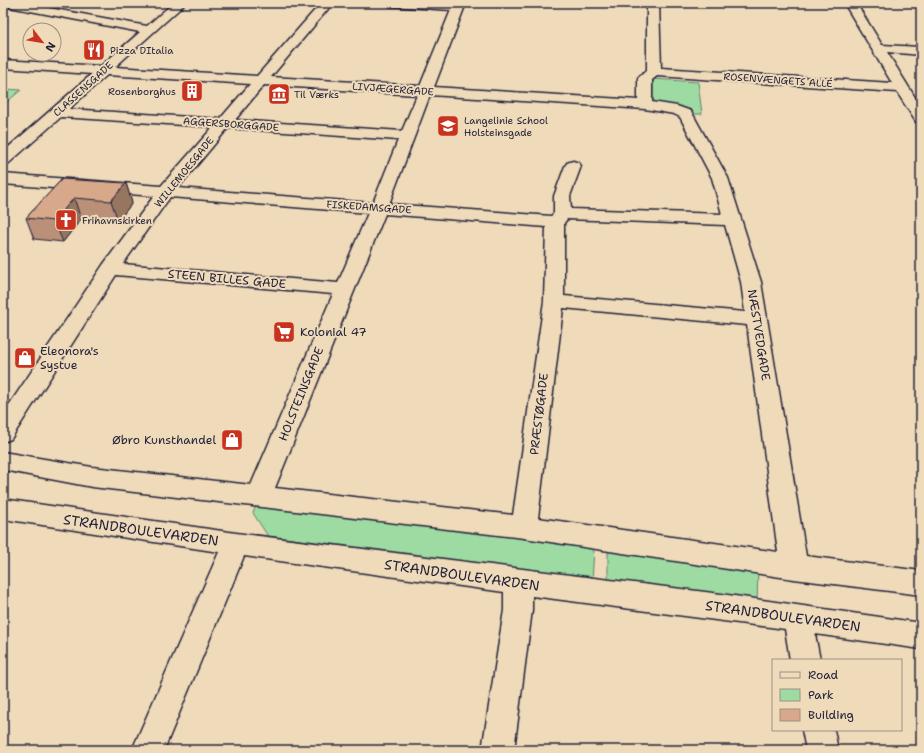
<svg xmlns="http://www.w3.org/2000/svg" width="924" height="753" viewBox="0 0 924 753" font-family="'Shantell Sans',sans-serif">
	<rect width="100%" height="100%" fill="#efdab9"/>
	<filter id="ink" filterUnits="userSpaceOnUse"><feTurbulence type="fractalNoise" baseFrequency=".025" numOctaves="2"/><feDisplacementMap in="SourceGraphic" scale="8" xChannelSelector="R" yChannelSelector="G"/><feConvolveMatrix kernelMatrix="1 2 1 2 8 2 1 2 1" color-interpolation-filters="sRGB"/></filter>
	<g filter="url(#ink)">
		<path fill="#9edba2" stroke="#607e6e" d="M653 79 698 82 702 114H695L679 108 653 105Z
			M3 89 21 90 3 105Z
			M257 504 594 547 592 583 271 541 253 513Z
			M608 548 758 569 757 604 608 585Z"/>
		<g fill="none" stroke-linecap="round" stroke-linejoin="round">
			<g stroke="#22223b" stroke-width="3">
				<path id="minor" d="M3 3H22L147 26 173 3H186L115 67 257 76 321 3H333L271 77 420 86 451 10 390 6 384 3H466L434 87 638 100V78L647 70V3H659L661 68 892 83 844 3H856L882 45 921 47V55L887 52 921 107V123L916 122 897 92 657 76 652 80V102L677 106 691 111 728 178 761 282 806 556 921 571V595L794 579 524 538 92 487 3 470V452L92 467 251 485 333 294 116 275 11 439 3 442V414L103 265 154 196 3 184V174L161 186 213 127 61 117 9 163 3 165V152L92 74 3 68V60L101 66 140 32 4 6ZM107 75 250 84 220 119 69 109ZM264 85 417 95 402 131 235 120ZM430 95 645 109 674 114 680 117 712 178 722 214 571 209 570 196 581 166 579 163 573 161 567 163 565 166 554 196V213L551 216 389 204ZM228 128 398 140 373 203 178 188ZM170 197 368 213 338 283 123 264ZM385 214 546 227 544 301 513 515 275 488ZM567 219 725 225 741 282 745 312 564 296V223ZM563 308 747 325 778 552 538 518Z
					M3 499 236 533 721 594 921 623V649L815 634 820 660H790L785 629 532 596V610L514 750H482L504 610V592L244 556 164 750H132L219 552 3 519Z
					M802 730H834L838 750H806Z"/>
			</g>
			<use href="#minor" fill="#efdab9" fill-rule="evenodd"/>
		</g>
		<path fill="#ba9078" stroke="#22223b" d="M62 179 126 183 132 203 118 221 81 219 63 242 34 239 26 218Z"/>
		<path fill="#977661" stroke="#22223b" d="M126 183 132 203 118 221 111 201Z
			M74 198 81 219 63 242 54 221Z"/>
		<path fill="#d8a88b" stroke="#22223b" d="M62 179 126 183 111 201 74 198 54 221 26 218Z"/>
	</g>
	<defs>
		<g id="restaurant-square" transform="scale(1.15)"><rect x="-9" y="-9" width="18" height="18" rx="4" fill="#c8321e" stroke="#efdab9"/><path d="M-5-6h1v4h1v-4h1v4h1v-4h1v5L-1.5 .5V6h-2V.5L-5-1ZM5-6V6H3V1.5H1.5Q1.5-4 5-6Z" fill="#fff"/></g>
		<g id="building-square" transform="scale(1.15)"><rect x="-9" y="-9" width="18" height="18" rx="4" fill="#c8321e" stroke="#efdab9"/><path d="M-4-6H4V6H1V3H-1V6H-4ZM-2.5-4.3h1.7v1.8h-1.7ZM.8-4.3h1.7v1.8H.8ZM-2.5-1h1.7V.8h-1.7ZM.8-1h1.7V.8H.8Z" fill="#fff"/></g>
		<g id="museum-square" transform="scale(1.15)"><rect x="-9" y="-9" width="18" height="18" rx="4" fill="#c8321e" stroke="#efdab9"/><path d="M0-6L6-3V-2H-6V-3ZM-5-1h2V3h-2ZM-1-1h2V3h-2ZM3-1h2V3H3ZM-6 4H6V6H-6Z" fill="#fff"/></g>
		<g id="school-square" transform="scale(1.15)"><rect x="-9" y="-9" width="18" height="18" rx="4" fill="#c8321e" stroke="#efdab9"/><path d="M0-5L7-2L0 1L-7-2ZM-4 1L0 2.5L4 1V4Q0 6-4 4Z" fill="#fff"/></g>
		<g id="church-square" transform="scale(1.15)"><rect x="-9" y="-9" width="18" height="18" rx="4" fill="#c8321e" stroke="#efdab9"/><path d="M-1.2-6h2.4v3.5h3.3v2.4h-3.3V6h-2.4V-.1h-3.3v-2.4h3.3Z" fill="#fff"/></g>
		<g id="supermarket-square" transform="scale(1.15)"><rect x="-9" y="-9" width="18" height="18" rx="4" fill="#c8321e" stroke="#efdab9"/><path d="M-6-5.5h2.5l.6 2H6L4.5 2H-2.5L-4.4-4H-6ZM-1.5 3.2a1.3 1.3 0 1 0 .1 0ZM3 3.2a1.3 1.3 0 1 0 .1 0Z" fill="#fff"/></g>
		<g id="shop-square" transform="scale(1.15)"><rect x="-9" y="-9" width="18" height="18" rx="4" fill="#c8321e" stroke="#efdab9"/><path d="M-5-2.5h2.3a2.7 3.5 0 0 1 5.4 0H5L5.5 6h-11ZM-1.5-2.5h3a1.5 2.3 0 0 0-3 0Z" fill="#fff"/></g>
	</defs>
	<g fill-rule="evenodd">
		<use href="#restaurant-square" x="94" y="50"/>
		<use href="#building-square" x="192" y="91"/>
		<use href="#museum-square" x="279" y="94"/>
		<use href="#school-square" x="448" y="126"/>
		<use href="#church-square" x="66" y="220"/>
		<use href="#supermarket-square" x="284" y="332"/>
		<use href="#shop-square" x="25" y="358"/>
		<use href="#shop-square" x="232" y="440"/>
	</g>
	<g text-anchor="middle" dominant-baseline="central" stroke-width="4" stroke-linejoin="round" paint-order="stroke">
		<g font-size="10" fill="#22223b" stroke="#efdab9" text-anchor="start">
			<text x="110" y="50">Pizza DItalia</text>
			<text x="176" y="91" text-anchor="end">Rosenborghus</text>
			<text x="294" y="94">Til Værks</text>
			<text x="464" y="120">Langelinie School<tspan x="464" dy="12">Holsteinsgade</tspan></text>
			<text x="82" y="220">Frihavnskirken</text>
		</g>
		<g font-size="10" fill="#22223b" stroke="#efdab9">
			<text transform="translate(778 80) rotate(4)">ROSENVÆNGETS ALLÉ</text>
			<text transform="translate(83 89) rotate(-42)">CLASSENSGADE</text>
			<text transform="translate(393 89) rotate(4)">LIVJÆGERGADE</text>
			<text transform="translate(231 124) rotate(4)">AGGERSBORGGADE</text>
			<text transform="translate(184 172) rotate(-51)">WILLEMOESGADE</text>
			<text transform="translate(369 207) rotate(4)">FISKEDAMSGADE</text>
		</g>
		<g font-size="12" fill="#22223b" stroke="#efdab9">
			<text transform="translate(227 279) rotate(5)">STEEN BILLES GADE</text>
			<text transform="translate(759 335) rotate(81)">NÆSTVEDGADE</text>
			<text transform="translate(301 394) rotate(-68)">HOLSTEINSGADE</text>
			<text transform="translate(539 414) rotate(-83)">PRÆSTØGADE</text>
		</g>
		<g font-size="12" fill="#22223b" stroke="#efdab9" text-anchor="start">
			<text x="300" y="332">Kolonial 47</text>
			<text x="40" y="351">Eleonora's<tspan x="40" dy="14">Systue</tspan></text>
			<text x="216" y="440" text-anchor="end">Øbro Kunsthandel</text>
		</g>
		<g font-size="14" fill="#22223b" stroke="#efdab9">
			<text transform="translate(141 530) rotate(8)">STRANDBOULEVARDEN</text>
			<text transform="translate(462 575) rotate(8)">STRANDBOULEVARDEN</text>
			<text transform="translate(783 616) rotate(8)">STRANDBOULEVARDEN</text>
		</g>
	</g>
	<rect width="924" height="753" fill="none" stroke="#efdab9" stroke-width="16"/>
	<rect x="8" y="8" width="908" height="737" fill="none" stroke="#22223b" stroke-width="1.5" filter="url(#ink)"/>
	<rect x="772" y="659" width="130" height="72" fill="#efdab9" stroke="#9d9087"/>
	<rect x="780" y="672" width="20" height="6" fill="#efdab9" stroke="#9d9087"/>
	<text x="808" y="679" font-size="12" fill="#22223b">Road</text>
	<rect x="780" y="689" width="20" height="12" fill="#9edba2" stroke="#9d9087"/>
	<text x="808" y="699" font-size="12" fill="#22223b">Park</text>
	<rect x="780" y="709" width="20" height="12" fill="#d8a88b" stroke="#9d9087"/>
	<text x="808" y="719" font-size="12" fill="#22223b">Building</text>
	<g transform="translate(42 42) rotate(121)"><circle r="19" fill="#efdab9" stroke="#9d9087"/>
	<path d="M0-3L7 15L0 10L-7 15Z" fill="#c8321e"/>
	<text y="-6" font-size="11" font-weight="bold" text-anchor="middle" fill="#22223b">N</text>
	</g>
</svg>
